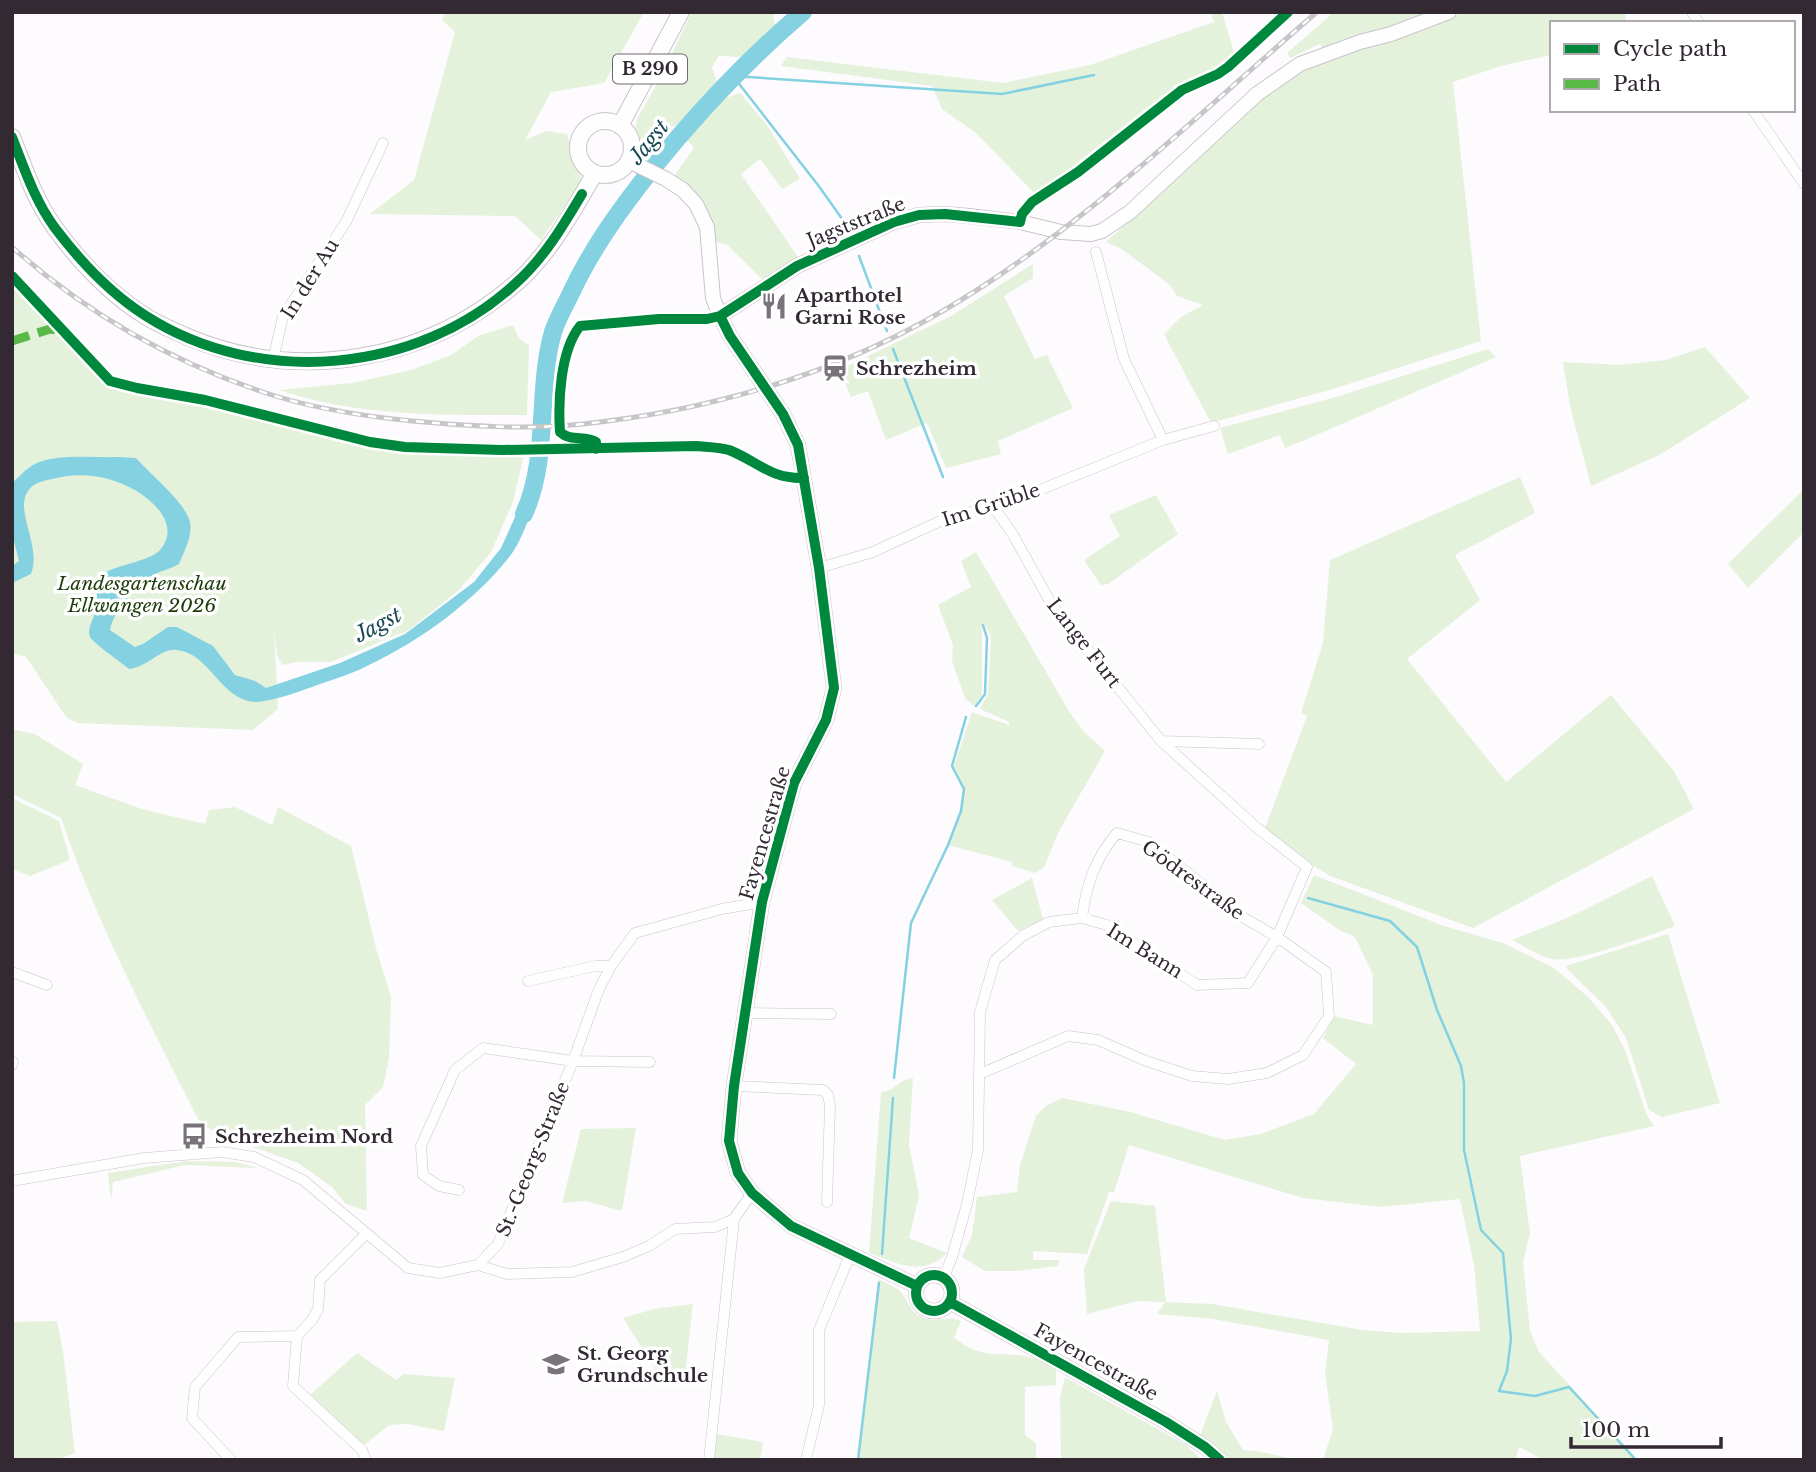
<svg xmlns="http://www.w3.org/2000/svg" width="1816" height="1472" viewBox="0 0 1816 1472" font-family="'Libre Baskerville',serif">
	<rect width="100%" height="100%" fill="#fdfbfe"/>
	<path fill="#e4f2dc" d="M446 12H644L604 83 551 92 525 140 547 131 567 134 582 181 541 240 515 216 370 214 414 180 455 32 442 20Z
		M692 12H776L773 16 777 31 741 57 719 56 712 67 718 86 676 126H666L645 142 633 139 637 119 657 84Z
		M1210 12H1222L1235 56 1214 73 1178 91 1038 197 976 133 942 109 932 86 781 66 787 57 1003 83 1090 65 1214 22Z
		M1334 12H1432L1323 49 1320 44 1290 58 1287 53Z
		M1465 12H1625L1626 23H1552V55L1501 66 1453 82 1481 341 1336 388 1211 423 1164 334 1181 317 1203 305 1177 296 1170 285 1154 273 1120 248 1106 242 1262 99 1304 70 1350 52 1417 33Z
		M740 93 767 125 800 179 782 189 760 159 741 174 798 257 762 279 727 245 716 242C714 210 699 196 674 176L694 148 686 139 720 100Z
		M1033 264V278L1004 296 1035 359 1047 355 1073 408 998 441 1001 454 946 468 927 423 886 440 868 391 851 397 839 370 951 316Z
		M12 279 110 382 252 413 282 422 281 428 287 424 339 438 393 448 524 454 513 502 491 552 459 590 409 630 331 662H297L282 665 277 655 274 630 278 709 253 730 78 723 67 718 26 657 12 653Z
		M513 325 519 338 529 346 527 415C444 415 358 417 279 390L352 383 411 370 451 355 478 336Z
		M1705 347 1750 398 1661 454 1591 486 1570 406 1563 362 1621 365 1665 360Z
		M1488 349 1496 357 1305 440 1285 448 1280 435 1228 454 1220 428 1336 397Z
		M1520 477 1535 513 1455 555 1480 600 1407 659 1506 782 1611 695 1674 771 1694 809 1473 928 1330 876 1314 866 1265 828 1307 716 1301 713 1323 643 1330 560Z
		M1804 489V532L1748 588 1728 564Z
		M1156 495 1178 534 1108 584 1101 585 1084 560 1120 536 1109 515Z
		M976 552 1070 713 1085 733 1105 751 1059 831 1044 867 1035 873 1012 866V862L948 845 959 818 964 789 954 766 972 712 1009 725V722L980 709 988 694 991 636 985 625 982 626V695L974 706 965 698 952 661 953 645 938 605 971 587 961 561Z
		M12 729 35 734 83 764 75 785 142 809 205 824 209 810 235 807 272 825 278 807 351 846 377 952 391 996 389 1058 383 1087 365 1105 367 1211 346 1204 332 1187 298 1163 217 1134 199 1121C149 1022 97 924 61 818L12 794Z
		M12 798 59 821 70 860 30 876 12 869Z
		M1314 875 1444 926 1503 943 1554 968 1588 997 1612 1025 1625 1050 1646 1113 1654 1126 1520 1156 1530 1233 1523 1262 1530 1331 1539 1352 1638 1460H1544L1519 1447 1515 1460H1323L1333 1429 1325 1373 1329 1340 1213 1319 1157 1314 1165 1302 1137 1301 1087 1314 1084 1269 1111 1201 1155 1206 1166 1302 1212 1304 1362 1330 1401 1333 1480 1331 1474 1265 1460 1199 1380 1207 1303 1198 1129 1145 1114 1192H1109L1087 1254 1033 1251V1260H1059L1058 1266 1016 1271H985L962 1257 972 1235 977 1197 1017 1192 1020 1165 1036 1116 1047 1105 1063 1098 1130 1112 1225 1140 1261 1134 1314 1114 1356 1064 1323 1038 1334 1016 1373 1025V975L1355 937 1341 931 1301 903Z
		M1652 876 1675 926C1651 935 1574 964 1552 959 1539 956 1524 946 1512 940L1567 918Z
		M1032 878 1043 919 1018 931 992 900Z
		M1668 934 1720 1103 1662 1117 1649 1110 1626 1038 1606 1007 1568 970 1566 966Z
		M913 1078 909 1145 919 1196 909 1238 947 1253C921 1278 898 1263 869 1253L881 1092C897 1090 898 1080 913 1078Z
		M636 1128 622 1211 586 1201 562 1203 581 1129Z
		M186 1161 236 1162 258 1168 185 1165 113 1182 111 1201 108 1173Z
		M878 1279C884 1282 892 1285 898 1289 907 1296 908 1309 918 1315 933 1325 947 1314 961 1321L954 1338C988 1362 995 1350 1030 1357 1038 1359 1048 1365 1056 1369V1385L1025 1387V1435L1036 1443V1460H859Z
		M693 1304 684 1384 663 1381 623 1318 654 1309Z
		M57 1321 63 1351 75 1453 56 1460H12V1322Z
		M357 1353 396 1380 404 1374 455 1378 444 1431 407 1424 389 1425 363 1446 310 1395Z
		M1065 1377 1186 1445 1202 1460H1061L1060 1398Z
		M1217 1391 1226 1422 1243 1450 1262 1452 1298 1460H1231L1200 1435Z
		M716 1434 763 1442 760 1460H713Z"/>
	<path fill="#83d1e1" d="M117 457 136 458C150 474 185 502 190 522 193 535 184 552 179 564 172 568 164 570 157 573 138 584 114 608 110 630L135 647 143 644 168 627H177L213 646 235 675 255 681 266 688 340 663 405 634 474 582 501 548 525 495 539 493C530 513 523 539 510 556 473 603 421 640 367 666 350 675 330 680 312 687 298 692 270 702 255 702 220 700 211 654 177 650 160 648 147 668 129 669 122 663 92 642 90 637 87 629 92 623 94 615 97 604 95 592 100 582 101 577 103 576 106 572 119 565 152 560 160 550 184 522 145 492 120 483 99 474 73 473 52 479 43 481 33 483 28 491 14 511 42 546 31 574L12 583V566L19 561 12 533V483C19 477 26 469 33 465 54 453 94 458 117 457Z"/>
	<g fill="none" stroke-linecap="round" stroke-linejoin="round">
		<path stroke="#83d1e1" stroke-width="2.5" d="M733 76 1002 94 1094 75
			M733 76 818 185 845 223
			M859 256 887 331
			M893 349 943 477
			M976 706 985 694 987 638 983 625
			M1308 898 1390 921 1417 947 1437 1010 1461 1066 1464 1083V1150L1481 1230 1503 1253 1511 1339 1507 1371 1499 1391 1535 1396 1569 1387 1636 1460
			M894 1078 911 923 948 845 961 811 964 789 952 766 966 717
			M882 1254 893 1098
			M858 1460 879 1283"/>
		<path stroke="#83d1e1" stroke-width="18" d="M524 514C550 456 536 392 553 332 557 319 565 306 571 293 592 248 621 208 652 169 698 112 747 60 803 12"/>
		<g stroke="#c9c4ca" stroke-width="11">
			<path id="street" d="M1692 12 1699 23
				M1753 110 1804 184
				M1096 252 1124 359 1163 440
				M12 276 63 330
				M273 360 283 316 346 222 383 143
				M819 568 873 552 947 518 1010 502 1163 440 1214 426
				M1161 741 1259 744
				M12 972 47 985
				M528 981 595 966H611
				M745 1013 831 1014
				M12 1065 13 1062
				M980 1074 1068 1036 1098 1040 1146 1061 1192 1076 1228 1079 1267 1073 1303 1055 1329 1016 1326 972 1277 937 1244 918 1149 842 1117 833C1095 858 1086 886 1082 918
				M734 1086 823 1090 828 1095 830 1105 827 1202
				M12 1181 144 1158 222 1152 254 1157 303 1180 408 1268 440 1273 478 1265 498 1244 573 1061 599 989 611 966 635 933 722 909 762 902
				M459 1190 439 1186 423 1175 421 1146 455 1070 483 1048 573 1061 650 1062
				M478 1265 507 1274 572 1272 623 1257 649 1246 675 1229 715 1227 734 1219
				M944 1277 952 1257 967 1204 978 1150 980 1012 995 960 1024 935 1049 922 1082 918 1107 925 1197 985 1248 983 1277 937 1307 867 1256 827 1161 741 1052 605 1012 533 992 505
				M231 1460 192 1418 195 1387 238 1337 297 1336
				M366 1460 362 1450 293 1386 297 1336 312 1320 318 1309 320 1280 366 1234
				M709 1460 734 1219 752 1193
				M806 1460 819 1405V1330L850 1255"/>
		</g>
		<g stroke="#c9c4ca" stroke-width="16">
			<path id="secondary" d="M629 161 666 179 683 190 696 204 707 227 713 298 720 316 730 336 783 414 798 445 819 568 834 688 826 720 794 783 762 902 734 1086 729 1141 738 1173 752 1193 791 1226 917 1286
				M720 316 797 266 894 222 919 215 945 214 969 216 1020 222 1061 232 1091 234 1102 231 1130 212 1257 94 1300 64 1360 42 1391 34 1449 12
				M916 1293a18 18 0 1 1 36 0a18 18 0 1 1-36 0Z
				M950 1302 1166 1422 1205 1447 1220 1460"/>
		</g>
		<g stroke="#c9c4ca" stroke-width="18">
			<path id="primary" d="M578 148a27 27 0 1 1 54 0a27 27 0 1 1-54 0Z
				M620 126 681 12
				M12 137C24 167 35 201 55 228 79 261 110 294 145 316 158 324 174 331 188 337 298 383 425 362 515 284 550 254 572 212 595 173"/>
		</g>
		<use href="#street" stroke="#fffeff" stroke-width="10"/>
		<use href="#secondary" stroke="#fffeff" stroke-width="14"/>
		<use href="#primary" stroke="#fffeff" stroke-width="16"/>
		<g stroke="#c7c5c8" stroke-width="5">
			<path id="rail" d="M12 247C85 312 168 360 260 391 308 408 362 416 412 421 468 426 527 430 583 424 707 411 833 375 941 312 1080 231 1196 116 1317 12"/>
		</g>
		<use href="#rail" stroke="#fff" stroke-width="2.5" stroke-dasharray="8" stroke-linecap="butt"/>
		<path stroke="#58b947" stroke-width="9" stroke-dasharray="18 9" stroke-linecap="butt" d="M12 341 50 329 64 331"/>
		<g stroke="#fff" stroke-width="15">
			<path id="cycleway" d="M12 137C24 168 35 201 55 228 80 261 111 294 146 316 259 388 418 374 516 283 544 258 563 226 582 194
				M12 276 110 381 137 388 205 400 370 442 405 447 502 450 696 446C706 447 719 447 729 450 759 462 770 479 804 478
				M720 316 730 336 783 414 798 445 819 568 834 688 826 720 794 783 762 902 734 1086 729 1141 738 1173 752 1193 791 1226 917 1286
				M596 449V442C585 435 571 442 560 432 558 402 560 351 580 326L659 319H707L720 316 797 266 894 222 919 215 945 214 1020 222 1022 214 1032 202 1078 172 1182 90 1218 74 1228 67 1288 12
				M916 1293a18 18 0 1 1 36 0a18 18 0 1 1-36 0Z
				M950 1302 1166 1422 1205 1447 1220 1460"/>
		</g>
		<use href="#cycleway" stroke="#00873e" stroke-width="10"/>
	</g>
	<defs>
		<g id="restaurant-bare" transform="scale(2.1)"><path d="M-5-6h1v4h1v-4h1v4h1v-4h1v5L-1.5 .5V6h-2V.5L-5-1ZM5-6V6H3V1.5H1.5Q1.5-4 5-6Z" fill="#79727a" stroke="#fff" stroke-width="2.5" paint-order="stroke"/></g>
		<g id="station-bare" transform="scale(2.1)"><path d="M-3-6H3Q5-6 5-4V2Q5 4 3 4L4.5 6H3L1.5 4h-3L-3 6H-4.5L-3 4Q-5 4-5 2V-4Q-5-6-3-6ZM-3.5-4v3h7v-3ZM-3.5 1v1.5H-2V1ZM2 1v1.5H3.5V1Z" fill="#79727a" stroke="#fff" stroke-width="2.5" paint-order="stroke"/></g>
		<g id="bus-bare" transform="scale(2.1)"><path d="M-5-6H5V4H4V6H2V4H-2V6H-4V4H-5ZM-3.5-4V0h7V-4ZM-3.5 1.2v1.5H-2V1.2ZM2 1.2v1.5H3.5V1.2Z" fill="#79727a" stroke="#fff" stroke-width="2.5" paint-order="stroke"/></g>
		<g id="school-bare" transform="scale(2.1)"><path d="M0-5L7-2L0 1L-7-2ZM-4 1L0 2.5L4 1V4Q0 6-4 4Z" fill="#79727a" stroke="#fff" stroke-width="2.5" paint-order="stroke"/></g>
	</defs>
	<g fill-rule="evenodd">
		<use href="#restaurant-bare" x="774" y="306"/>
		<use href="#station-bare" x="835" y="368"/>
		<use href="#bus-bare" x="194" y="1136"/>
		<use href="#school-bare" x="556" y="1364"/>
	</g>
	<g text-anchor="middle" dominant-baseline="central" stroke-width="7" stroke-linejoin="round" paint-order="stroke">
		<rect fill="#fff" stroke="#706970" stroke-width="2" x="613" y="54.5" width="74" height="29" rx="5"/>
		<g font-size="18" font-weight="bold" fill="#322933">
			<text x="650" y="69">B 290</text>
		</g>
		<g font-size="19" fill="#322933" stroke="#fff">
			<text transform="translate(856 222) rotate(-22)">Jagststraße</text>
			<text transform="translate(310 279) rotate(-58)">In der Au</text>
			<text transform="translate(991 505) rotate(-18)">Im Grüble</text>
			<text transform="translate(1084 643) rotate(52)">Lange Furt</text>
			<text transform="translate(765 833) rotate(-74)">Fayencestraße</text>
			<text transform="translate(1193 880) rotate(36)">Gödrestraße</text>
			<text transform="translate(1145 951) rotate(32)">Im Bann</text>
			<text transform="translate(533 1159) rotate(-68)">St.-Georg-Straße</text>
			<text transform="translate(1096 1362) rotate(29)">Fayencestraße</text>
		</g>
		<g font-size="19" font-weight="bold" fill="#322933" stroke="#fff" text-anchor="start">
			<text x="795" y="295">Aparthotel<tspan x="795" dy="22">Garni Rose</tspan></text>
			<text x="856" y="368">Schrezheim</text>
			<text x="215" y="1136">Schrezheim Nord</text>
			<text x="577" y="1353">St. Georg<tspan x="577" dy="22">Grundschule</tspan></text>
		</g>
		<g font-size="19" font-style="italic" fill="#1f3c0c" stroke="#fff">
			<text x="142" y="583">Landesgartenschau<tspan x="142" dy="22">Ellwangen 2026</tspan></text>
		</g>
		<g font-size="21" font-style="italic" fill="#194a54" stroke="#fff">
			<text transform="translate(649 142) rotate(-51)">Jagst</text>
			<text transform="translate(378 625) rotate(-28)">Jagst</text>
		</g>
	</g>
	<rect width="1816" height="1472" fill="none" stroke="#322933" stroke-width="28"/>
	<rect x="1550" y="21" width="245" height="91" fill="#ffffff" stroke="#ada9ad" stroke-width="2"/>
	<rect x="1564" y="44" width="35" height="10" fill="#00873e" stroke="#ada9ad" stroke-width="2"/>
	<text x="1613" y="56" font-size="21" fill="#322933">Cycle path</text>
	<rect x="1564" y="79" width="35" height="10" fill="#58b947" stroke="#ada9ad" stroke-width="2"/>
	<text x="1613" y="91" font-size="21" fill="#322933">Path</text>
	<path d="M1571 1437v10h150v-10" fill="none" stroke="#322933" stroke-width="3.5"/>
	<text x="1582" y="1437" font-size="21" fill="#322933" stroke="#ffffff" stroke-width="5" paint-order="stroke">100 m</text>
</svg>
